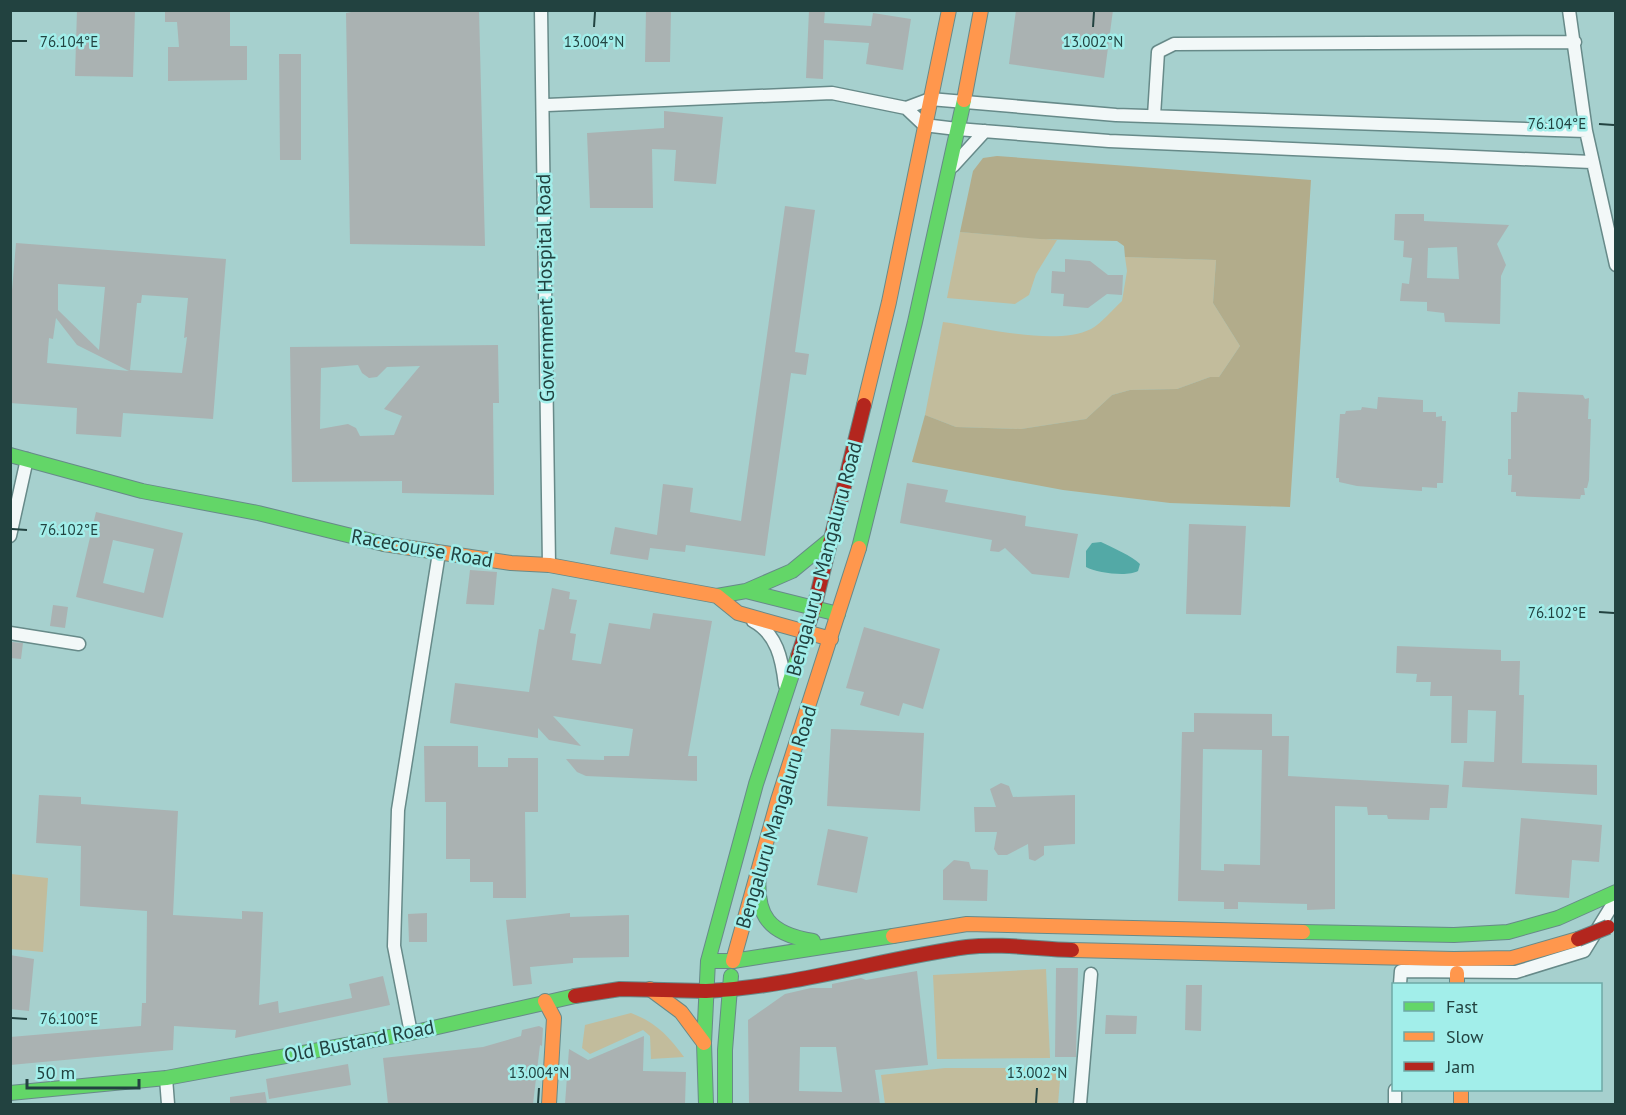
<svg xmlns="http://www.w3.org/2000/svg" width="1626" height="1115" viewBox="0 0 1626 1115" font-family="'PT Sans',sans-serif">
	<rect width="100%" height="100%" fill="#a6d0ce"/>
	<path fill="#c2bc9c" d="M960 232 1057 240 1036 274 1029 295 1015 304 947 298Z
		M1125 257 1216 260 1213 303 1240 346 1219 377H1210L1177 389 1130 390 1112 395 1086 419 1021 429 956 427 925 415 943 322C982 327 1055 347 1091 329 1102 323 1113 309 1122 301L1127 271Z
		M11 874 48 878 43 952 11 949Z
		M1046 969 1050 1058 937 1059 933 975Z
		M631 1013C655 1022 669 1036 684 1057L651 1059 650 1036 643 1030 590 1054 582 1048 585 1025Z
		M945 1068H1061L1058 1104H885L881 1075Z"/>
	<path fill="#b2ac8b" d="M997 156 1311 180 1290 507 1170 503 1063 490 912 462 925 415 956 427 1021 429 1086 419 1112 395 1130 390 1177 389 1210 377H1219L1240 346 1213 303 1216 260 1125 257 1124 246 1117 241 1040 239 960 232 973 171 983 158Z"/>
	<path fill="#53a9a6" d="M1101 542C1113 548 1132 556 1140 564L1138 571C1128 577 1097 573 1086 567V551L1092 543Z"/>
	<path fill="#aab2b2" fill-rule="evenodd" d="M77 10H135L133 77 75 76Z
		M165 10H230V46H247V80L168 81V47H179L177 22H165Z
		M362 10H479L485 246 350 244 346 13Z
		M646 10H671L670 62H645Z
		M809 10H825L824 23 871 26 873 13 911 19 903 70 866 64 869 43 824 40 823 79 806 78Z
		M1016 10H1113L1104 78 1009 64Z
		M279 54H301V160H280Z
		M664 111 723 117 716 184 674 181 676 150 652 149 653 208H590L587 133 664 128Z
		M785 206 815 210 795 352 809 354 806 375 791 373 765 556 686 545 685 552 650 548 648 560 610 554 615 527 657 535 663 484 693 488 690 512 741 521Z
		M1395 214H1424V221L1509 225 1497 244 1506 265 1501 276 1500 324 1445 322 1444 313 1427 311V302L1400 301 1402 283 1409 284 1412 258 1403 257 1404 241 1394 240ZM1457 247 1459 279 1427 278 1428 248Z
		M16 243 226 259 213 419 123 413 121 437 76 434 77 408 10 403V314ZM58 284 105 287 99 350 58 310ZM142 295 188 298 184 338 187 337 182 373 130 370 137 303H141ZM56 318 77 345 129 371 47 363 49 338 53 339Z
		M1065 259 1090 261 1108 275H1123L1122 295 1107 294 1088 308 1063 306 1064 294 1051 293 1052 271 1065 272Z
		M498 345 499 403H493L494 495 402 493V481L292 482 290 347ZM358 365 362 373 369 378 377 377 387 367 420 366 384 409 402 416 394 435 360 436 356 428 348 424 320 429 321 368Z
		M1518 392 1583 395 1585 399 1589 398 1588 419H1591L1589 480 1587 488H1584L1585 495H1581L1580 499 1516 496V492H1511L1512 475H1508V459H1511V412H1517Z
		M1378 397 1423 400V412H1436V417L1442 416V421H1446L1443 483H1437V488L1422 487V491L1357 486 1339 482V478H1336L1340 414H1345L1346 411 1361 410 1362 407 1377 409Z
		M907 483 948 490 945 502 1026 516 1025 526 1078 534 1069 578 1032 574 1005 548 999 552 990 551 992 540 900 523Z
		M96 512 183 533 163 618 76 597ZM113 540 154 549 144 593 103 583Z
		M1189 524 1246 526 1241 615 1186 614Z
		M470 570 497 572 494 605 466 604Z
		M552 588 570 592 569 599 577 600 570 633 576 634 572 660 601 664 609 623 650 629 653 613 712 621 688 756H697V781L586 776 577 772 566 759 604 760V756H629L633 729 553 716 581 746 549 740 538 728V738L450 723 455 683 529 692 539 629 544 630Z
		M53 605 68 607 65 628 50 626Z
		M864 627 940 649 923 709 903 703 899 716 860 705 864 692 846 688Z
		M12 642 23 643 21 659 10 658Z
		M1397 646 1501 650V661H1520L1519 695H1524L1522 763 1597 765V795L1462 787 1464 761 1494 762 1496 711 1468 710 1467 743H1451L1452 696H1430L1431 682H1416L1417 674 1396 673Z
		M1194 713 1272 714V736H1289L1288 776 1449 785 1447 808H1430L1429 820 1388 819 1387 815H1368L1367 807 1335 806V909L1307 910V904L1238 902V909H1224V902L1178 901 1182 732H1194ZM1203 749 1262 750 1260 865 1224 864V871L1201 870Z
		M831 729 924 733 920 811 827 806Z
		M424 746H478V767H508V758H538V812H525L526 898H493V882H470V859H446V802H425Z
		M1001 783 1009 786 1013 797 1075 795V844L1044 846V855L1035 861 1029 859 1028 844 1007 855H998L994 849 997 832H975L974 807H996L990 789Z
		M39 795 81 797V804L178 811 173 915 242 919V911L263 912 259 1005 278 1001 279 1013 352 998 349 984 383 976 390 1005 235 1038 236 1030 174 1026 173 1050 10 1065V1037L141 1026 142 1003H146L147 911 80 906 81 846 36 843Z
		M1521 818 1602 825 1599 862 1572 860 1569 898 1515 894Z
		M828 829 868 837 857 893 817 885Z
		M954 860 969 862 971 869 988 870 987 901 943 900V870Z
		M427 913V942H409L408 914Z
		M570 913V917L629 915V957L573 958V963L530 967 532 984 513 986 506 920Z
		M10 955 34 959 29 1011 10 1009Z
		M1056 968H1078L1076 1057H1055Z
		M917 971 928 1065 875 1070 880 1104H749L748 1020 785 994 811 988H832V984L861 978 866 980ZM800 1047H836L842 1092 799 1091Z
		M1186 985H1202L1201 1031 1185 1030Z
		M1106 1015 1137 1016 1136 1034H1105Z
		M539 1026 543 1028 542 1046 540 1045 533 1104H388L383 1058 483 1047 521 1036 522 1030Z
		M644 1036 643 1071 686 1072 685 1104H565L569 1049 588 1060Z
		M348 1064 351 1085 269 1099 266 1079Z
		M265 1092 267 1104H230V1097Z"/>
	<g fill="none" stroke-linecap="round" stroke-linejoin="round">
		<g stroke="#678a89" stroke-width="15">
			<path id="street" d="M541 10 549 565
				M1569 10 1586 131 1616 265
				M547 105 832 93 906 108 924 125 957 129 1109 141 1591 162
				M906 108 930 99 1116 115 1586 131
				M1154 116 1158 52 1174 44 1575 42
				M953 166 985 131
				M10 536 27 459
				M753 621C777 634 782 659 785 685
				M10 633 79 644
				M1400 984 1401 971 1516 972 1584 951 1616 899
				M411 1033 394 946 398 810 439 553
				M166 1078 168 1104
				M1080 1104 1091 974
				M1395 1104V1090"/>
		</g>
		<g stroke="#678a89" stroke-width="16">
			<path id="fast" d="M10 455 142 491 258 513 384 544
				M859 548 915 322 964 100
				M746 591 792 571 831 539
				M717 596 746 591 838 614
				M759 872C755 916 769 934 813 941
				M1303 932 1454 935 1508 932 1558 918 1616 892
				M708 961 756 784 798 656
				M10 1093 166 1078 411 1033 575 996
				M706 1104 704 1043 708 961H733L893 936
				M725 1104V1050L731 976"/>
		</g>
		<g stroke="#678a89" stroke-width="16">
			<path id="slow" d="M964 100 981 10
				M864 405 889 302 949 10
				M384 544 511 563 549 565 717 596 738 613 831 639
				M893 936 967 924 1303 932
				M1072 950 1454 959 1512 958 1578 939
				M733 961 778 800 859 548
				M1457 973V984
				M650 989 681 1012 704 1043
				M545 1001 554 1018 549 1104
				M1461 1090V1104"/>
		</g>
		<g stroke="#678a89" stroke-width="16">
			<path id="jam" d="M798 656 814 608 864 405
				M706 991C794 987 880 959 967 947 1001 943 1038 949 1072 950
				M575 996 620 989 706 991"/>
		</g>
		<use href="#street" stroke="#f2f8f8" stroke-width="12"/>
		<use href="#fast" stroke="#63d668" stroke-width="14"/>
		<use href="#slow" stroke="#ff974d" stroke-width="14"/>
		<use href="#jam" stroke="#b3261e" stroke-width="14"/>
		<g stroke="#678a89" stroke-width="16" stroke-linecap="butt">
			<path id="jam-bridge" d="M1578 939 1608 927"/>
		</g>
		<use href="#jam-bridge" stroke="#b3261e" stroke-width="14"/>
	</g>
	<path fill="none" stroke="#224240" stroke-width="2" d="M594 27 595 12M1093 27 1094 12M12 41H27M1599 124 1614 125M12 529 27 530M1599 612 1614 613M12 1018 27 1019M538 1103 539 1088M1036 1103 1037 1088"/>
	<g text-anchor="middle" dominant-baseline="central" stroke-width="5" stroke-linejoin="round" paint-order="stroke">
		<g font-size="20" fill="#224240" stroke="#a2eeea">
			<text transform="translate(545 288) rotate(-91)">Government Hospital Road</text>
			<text transform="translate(422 548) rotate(10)">Racecourse Road</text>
			<text transform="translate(824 559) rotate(-75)">Bengaluru - Mangaluru Road</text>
			<text transform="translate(776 817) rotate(-73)">Bengaluru Mangaluru Road</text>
			<text transform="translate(359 1041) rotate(-11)">Old Bustand Road</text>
		</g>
	</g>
	<g font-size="15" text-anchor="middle" fill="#224240" stroke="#a2eeea" stroke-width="5" stroke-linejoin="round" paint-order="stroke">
		<text x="69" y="47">76.104°E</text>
		<text x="594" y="47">13.004°N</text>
		<text x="1093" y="47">13.002°N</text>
		<text x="1557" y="129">76.104°E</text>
		<text x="69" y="535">76.102°E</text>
		<text x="1557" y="618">76.102°E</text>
		<text x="69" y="1024">76.100°E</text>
		<text x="539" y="1078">13.004°N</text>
		<text x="1037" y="1078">13.002°N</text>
	</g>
	<rect width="1626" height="1115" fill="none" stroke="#224240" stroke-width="24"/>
	<rect x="1392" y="983" width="210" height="108" fill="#a2eeea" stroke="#6fa9a6" stroke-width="1.5"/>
	<rect x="1404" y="1002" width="30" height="9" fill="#63d668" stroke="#6fa9a6" stroke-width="1.5"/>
	<text x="1446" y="1013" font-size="18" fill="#224240">Fast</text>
	<rect x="1404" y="1032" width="30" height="9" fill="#ff974d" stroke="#6fa9a6" stroke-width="1.5"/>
	<text x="1446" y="1043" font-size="18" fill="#224240">Slow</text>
	<rect x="1404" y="1062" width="30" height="9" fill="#b3261e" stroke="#6fa9a6" stroke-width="1.5"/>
	<text x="1446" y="1073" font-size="18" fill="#224240">Jam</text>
	<path d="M27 1079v9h112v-9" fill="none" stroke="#224240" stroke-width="3"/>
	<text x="36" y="1079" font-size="18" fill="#224240" stroke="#a2eeea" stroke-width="4.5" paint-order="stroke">50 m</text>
</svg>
